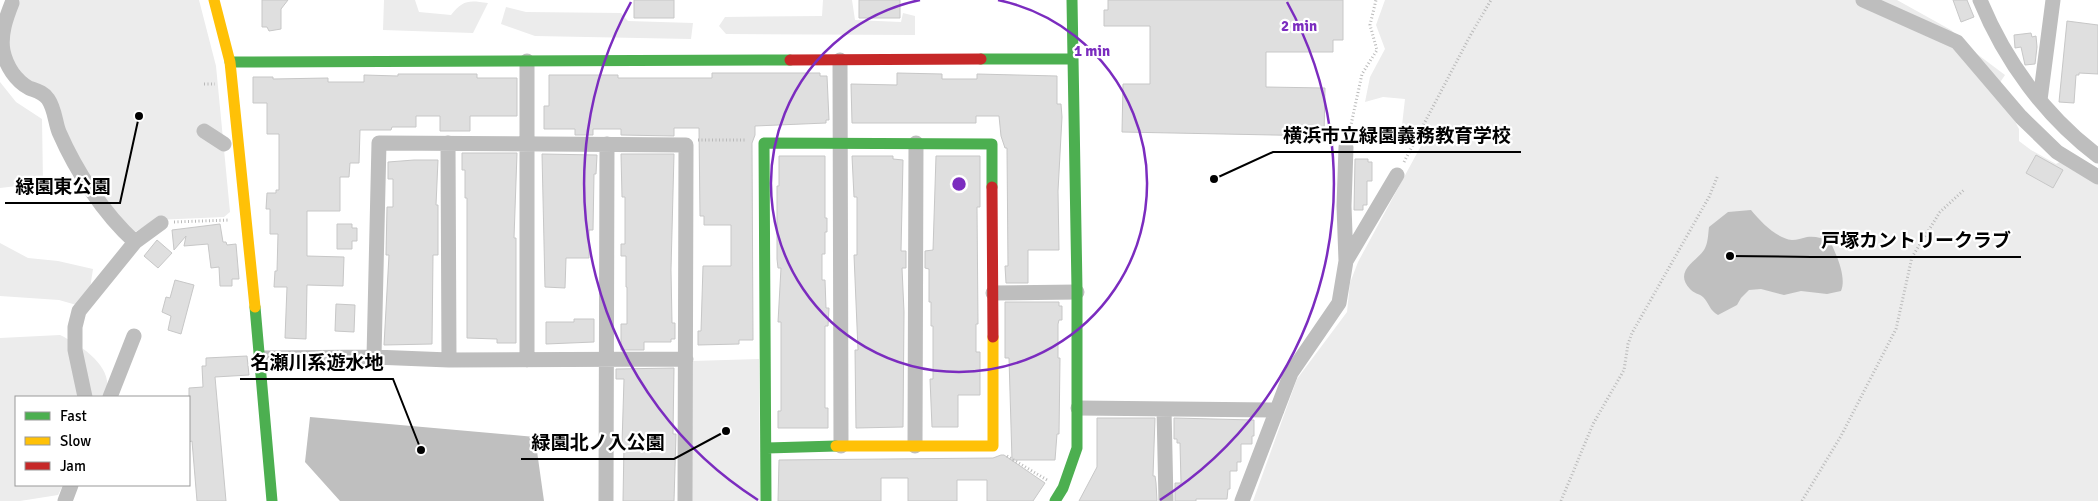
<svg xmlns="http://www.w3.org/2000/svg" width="2098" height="501" viewBox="0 0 2098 501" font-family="Signika,'Noto Sans JP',sans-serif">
	<rect width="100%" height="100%" fill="#fff"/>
	<path fill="#ececec" d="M11 0H199L216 66 230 212 224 217 155 220 135 232 129 231 90 182 61 130 6 50Z
		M384 0H415L419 12 451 15C463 0 468 0 488 3L473 33 383 30Z
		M823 0H852L855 20 901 22 903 13 915 16V35L726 34 719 26 725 17 822 16Z
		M1385 0H1897L1951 30 1969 48 2005 75 1997 87 2019 129V141L2031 150 2056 164 2072 155 2098 172V501H1253L1297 379 1347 312 1350 283 1358 262 1422 144 1401 134 1405 99 1383 97 1365 102 1370 77 1385 49 1376 25Z
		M506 7 526 12 621 13 628 21 693 23 691 39 535 36 501 24Z
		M0 82 16 102 42 119 43 183 0 188Z
		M0 243 28 258 58 261 93 269 87 308 59 300 0 296Z
		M60 335C82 346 117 368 105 397H16V485H63L58 495 20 501H0V338Z
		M759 359 760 501H691L692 361Z"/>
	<path fill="#bfbfbf" d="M1751 210C1761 222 1776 238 1792 240 1797 240 1802 238 1807 237 1815 236 1822 238 1830 241 1836 254 1847 277 1841 291L1827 294 1801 291 1784 295 1761 289 1749 290 1741 298 1737 305 1718 315C1710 311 1709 303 1703 297 1700 294 1693 293 1690 289 1673 271 1697 261 1704 250 1708 244 1708 235 1709 227L1728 212Z
		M310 417 535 437 544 501H340L305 462Z"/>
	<path fill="#dfdfdf" stroke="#c7c7c7" d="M262 0H288L281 9V29L269 31 267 27H262Z
		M634 0H674V18H634Z
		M859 0H900V18H859Z
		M1108 0H1343V40H1333V52H1266V87L1325 88 1324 136 1122 132 1123 84H1150V26H1104V10H1108Z
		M1953 0H1967L1974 17 1961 22Z
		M2067 21 2098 25V74L2079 73V75H2076L2074 103 2059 102Z
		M2031 33 2032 37 2036 36 2037 47 2035 64 2025 65 2021 47 2015 48 2014 35Z
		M712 73H820V76H827L829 120H826V123L755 126V135L752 143 753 340H739V344L698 345V331H701L703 266H731V225H704V216H700L699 128H674V136L621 135V129H593V135H575V129H544V106H549V75H618V78H712Z
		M897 73 942 74V79H977V74L1057 76V104H1061L1062 117 1058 191 1059 250H1028V283H1006L1005 266H1008L1007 148H1005L1001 136 999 116H976V123H852L851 84 897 85Z
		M398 74H477V78H517V116H470V131H440V116H416V127H392L391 130H360L359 163H350L349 177H340V211H307V256L344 257 343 286 307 285 306 339 285 338 287 287H274L275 271H277L278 234H270V209H266L267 193H276V190H279V134H267V103H253V77H273V79L328 78V82H364V75L398 76Z
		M462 153H517L514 238H516V343H497V339L467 338V198H465V170H462Z
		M542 154 597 155 596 174H594L593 230H589V258H566L565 288 545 287Z
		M621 154H674L671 270 672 323H675V339H671V342H644V350H621V324H627V287H626V256H621V244H625V197H622Z
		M2036 155 2063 170 2053 188 2026 173Z
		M779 156H825V218H827V232H825V254H822V280H825L826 308H829L828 326H825V408H828V428H778V411H781V322H778L781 268H778L777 259V186H779Z
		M852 156H893V159L903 160 901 251H906V268H902L904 312 903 427 856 428 855 350H858L854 255H857V197H854Z
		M936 156H980V207H977L978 324H976V352H980V395H958V427H932L930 379H933V326H931V302H929V269L925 268V251L933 250Z
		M1355 159H1368V162H1372V181H1367V205H1363V210H1354Z
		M414 160H438L436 205H438V255H433L432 344 384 345 389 255H386L387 207H393V179H388V162Z
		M220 224 223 242H226L227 245 236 244 239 279H232V286H220L219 267 211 268 208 244 184 246 186 236 174 250 172 230Z
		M337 224H352V228H357V241H352V249H337Z
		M157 240 172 253 158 268 144 256Z
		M175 280 194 285 181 334 168 330 171 316 162 312 166 297 170 298Z
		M1005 302H1059V306H1062V320H1059L1058 324V358H1060L1059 434H1057L1055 460H1012L1009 358H1005Z
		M336 304 355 305 354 332 335 331Z
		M574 319H594V342L546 344V322H574Z
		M247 356 249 375 215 377 226 501H197L192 441 189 442V388L203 387 202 366H206V358Z
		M674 368 673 434H676L674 501H623L624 444H622L624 379H616V369Z
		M1097 418H1155L1153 476H1155L1156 483 1157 501H1079L1097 467Z
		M1174 418 1254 420V436H1252V444H1241V462H1237V471H1230V489H1228L1227 499H1196V501H1175V483H1181L1180 443H1177V439H1174Z
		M1001 455H1004L1045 483 1033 501H987V480H957V501H908V478H881V501H778L779 460 993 458Z"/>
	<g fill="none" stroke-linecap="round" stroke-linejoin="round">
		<path stroke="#b9b9b9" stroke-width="3" stroke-dasharray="1 2.5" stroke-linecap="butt" d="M204 84H215
			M1349 134 1362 74 1377 50 1370 25 1376 0
			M698 140H746
			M1404 162 1470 36 1491 0
			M174 222 230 220
			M1007 456 1047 480
			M1561 501 1593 424 1624 370 1628 344 1632 333 1709 197 1718 175
			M1802 501 1841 436 1896 329 1912 257 1940 212 1965 189"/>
		<path stroke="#bebebe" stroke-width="15" d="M1863 0 1957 42 2021 117 2057 152 2098 177
			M1980 0C2005 61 2045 116 2098 156
			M12 3C6 18 0 35 3 51 6 66 16 81 29 88 37 91 43 92 48 99 55 109 55 122 59 132 76 171 103 213 135 242
			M840 60 841 446
			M527 61V360
			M2040 100 2053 0
			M204 131 224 144
			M448 143 449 360
			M1346 261 1397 175
			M993 293 1077 292
			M374 357 379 143 686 145 685 501
			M260 358 374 357 449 360 686 359
			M85 397 75 350V327L79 311 135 242 161 223
			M110 397 134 336
			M1078 408 1277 410
			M1164 409 1166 501
			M915 446 916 143
			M65 501 71 485
			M606 501 607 144
			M1242 501 1291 373 1339 303 1346 261 1344 206 1346 147"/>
		<path stroke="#4caf50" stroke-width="11" d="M981 59H1073
			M230 62 790 60
			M255 307 272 501
			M767 448 836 446
			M766 501 764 143 992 144V187
			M1055 501 1063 488 1077 448V289L1072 0"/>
		<path stroke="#ffc107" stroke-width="11" d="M214 0 230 62 255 307
			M836 446H993V337"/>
		<path stroke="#c62828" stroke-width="11" d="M790 60 981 59
			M992 187 993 337"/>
	</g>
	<g fill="none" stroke="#7b2cbf" stroke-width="2.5">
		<path d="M998 0A188 188 0 1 1 920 0"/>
		<path d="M758 500A375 375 0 0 1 631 2M1287 2A375 375 0 0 1 1160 500"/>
	</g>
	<circle cx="959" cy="184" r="8" fill="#7b2cbf" stroke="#fff" stroke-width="2.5"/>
	<g font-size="15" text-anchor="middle" font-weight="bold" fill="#7b2cbf" stroke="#fff" stroke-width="4.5" stroke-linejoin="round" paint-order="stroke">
		<text x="1299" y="31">2 min</text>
		<text x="1092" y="56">1 min</text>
	</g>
	<path fill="none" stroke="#000" stroke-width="2" d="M1214 179L1273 152H1521M139 116L120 203H5M1730 256L1811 257H2021M421 450L393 379H240M726 431L674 459H521"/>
	<g fill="#000" stroke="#fff" stroke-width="2">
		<circle cx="1214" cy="179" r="5"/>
		<circle cx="139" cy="116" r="5"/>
		<circle cx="1730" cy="256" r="5"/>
		<circle cx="421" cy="450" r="5"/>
		<circle cx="726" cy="431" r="5"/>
	</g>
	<g font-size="19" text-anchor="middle" font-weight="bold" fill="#000" stroke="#fff" stroke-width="4.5" stroke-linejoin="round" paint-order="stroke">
		<text x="1397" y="142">横浜市立緑園義務教育学校</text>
		<text x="63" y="193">緑園東公園</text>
		<text x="1916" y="247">戸塚カントリークラブ</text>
		<text x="317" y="369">名瀬川系遊水地</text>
		<text x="598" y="449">緑園北ノ入公園</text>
	</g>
	<rect x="15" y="396" width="175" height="90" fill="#ffffff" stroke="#999999"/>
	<rect x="25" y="412" width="25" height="8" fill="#4caf50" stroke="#999999"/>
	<text x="60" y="421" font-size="15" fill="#000000">Fast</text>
	<rect x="25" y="437" width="25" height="8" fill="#ffc107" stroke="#999999"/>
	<text x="60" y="446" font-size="15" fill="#000000">Slow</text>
	<rect x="25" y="462" width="25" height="8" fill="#c62828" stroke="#999999"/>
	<text x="60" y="471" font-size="15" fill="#000000">Jam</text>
</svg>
